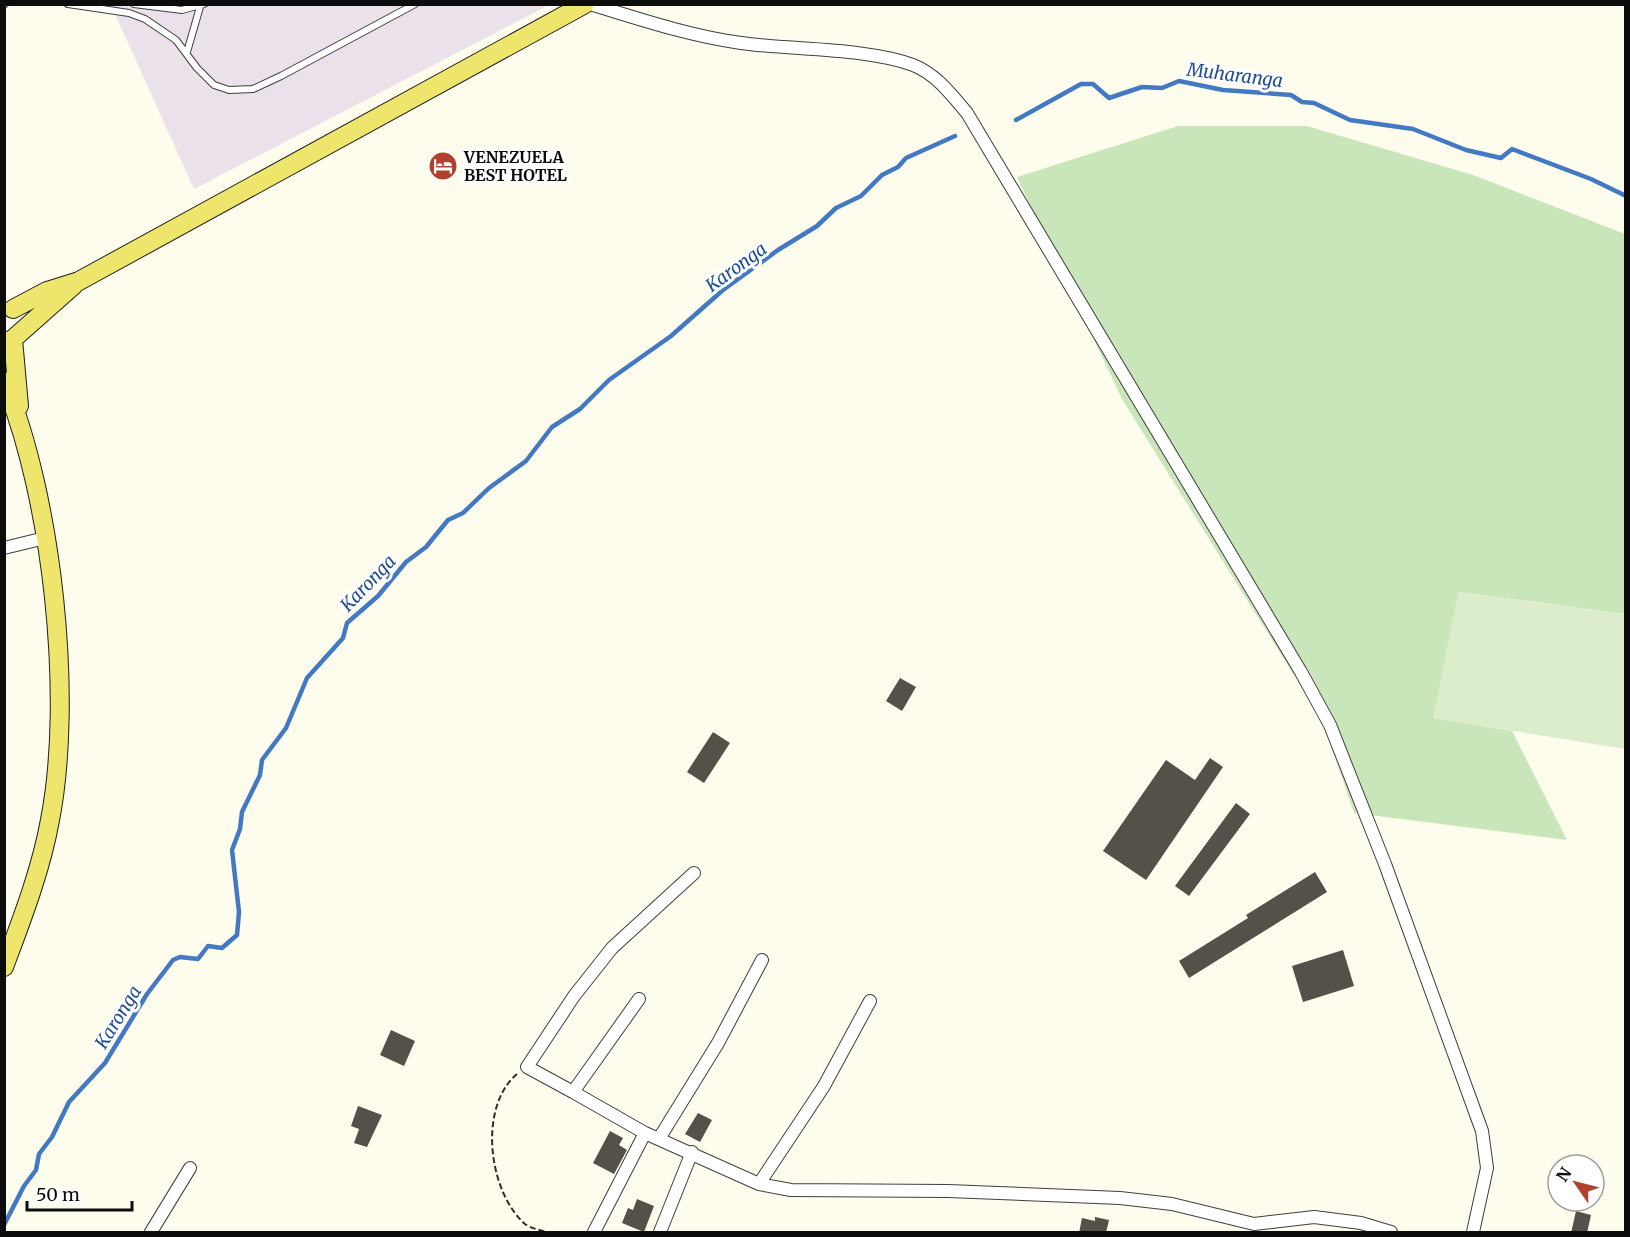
<svg xmlns="http://www.w3.org/2000/svg" width="1630" height="1237" viewBox="0 0 1630 1237" font-family="Merriweather,serif">
	<rect width="100%" height="100%" fill="#fefded"/>
	<path fill="#ebe1ea" d="M111 5H549L194 189Z"/>
	<path fill="#c9e5ba" d="M1178 126H1307L1473 175 1625 234V614L1459 592 1434 718 1512 731 1567 840 1354 813 1323 722 1122 399 1017 177Z"/>
	<path fill="#dbedcb" d="M1458 592 1625 614V749L1433 718Z"/>
	<g fill="none" stroke-linecap="round" stroke-linejoin="round">
		<path stroke="#4279c2" stroke-width="4.5" d="M1016 120 1081 84H1093L1109 98 1142 87 1162 88 1179 81 1223 90 1291 95 1302 102 1314 103 1350 120 1413 129 1466 150 1501 158 1512 149 1591 179 1626 196
			M4 1225 24 1186 36 1170 39 1154 52 1137 69 1102 105 1063 147 994 173 960 180 957 198 959 208 946 222 948 237 935 239 912 232 850 240 829 242 812 260 775 262 760 286 728 307 678 343 638 347 623 378 596 406 562 426 547 448 520 463 513 489 488 526 461 552 427 580 409 609 380 671 336 723 290 778 250 817 226 836 208 861 196 882 175 898 167 906 158 955 136"/>
	</g>
	<path fill="#54504a" d="M900 678 916 687 902 711 886 701Z
		M713 732 730 743 704 783 687 772Z
		M1210 758 1223 767 1146 880 1103 851 1166 760 1195 780Z
		M1236 803 1250 814 1189 896 1175 886Z
		M1315 872 1327 892 1189 978 1179 961 1248 918 1246 915Z
		M1343 950 1354 986 1303 1002 1292 966Z
		M391 1030 415 1041 404 1066 380 1055Z
		M358 1106 382 1115 367 1147 354 1143 359 1129 351 1126Z
		M698 1113 712 1120 700 1142 685 1134Z
		M610 1131 623 1138 619 1145 627 1150 614 1174 593 1163Z
		M637 1199 654 1206 644 1232 622 1223 628 1208 633 1210Z
		M1576 1211 1591 1215 1587 1233H1571Z
		M1095 1217 1109 1220 1106 1233H1079L1082 1218 1095 1221Z"/>
	<g fill="none" stroke-linecap="round" stroke-linejoin="round">
		<g stroke="#3f3f3f" stroke-width="8">
			<path id="service" d="M68 4 129 13 145 19 176 40 197 68 214 85 229 90 253 89 281 76 415 4
				M134 4 182 10 204 4
				M4 5 5 4
				M187 52 200 7"/>
		</g>
		<g stroke="#3f3f3f" stroke-width="14">
			<path id="minor" d="M590 4C639 19 690 36 741 43 791 50 868 48 913 65 936 74 951 94 967 113L1301 672 1330 725 1385 864 1482 1131 1487 1168 1473 1232
				M4 548 45 538
				M639 999 573 1092 527 1067 574 996 612 948 694 873
				M573 1092 645 1133 759 1184 791 1190 948 1191 1120 1198 1172 1204 1254 1224 1314 1217 1361 1223 1391 1232
				M660 1137 718 1043 762 960
				M759 1184 824 1086 870 1001
				M151 1232 190 1168
				M594 1232 645 1133
				M660 1232 692 1152"/>
		</g>
		<g stroke="#1d1d1d" stroke-width="20">
			<path id="primary" d="M13 309 47 291 79 281 585 4
				M13 339 19 406
				M4 343 13 339 74 285
				M4 381C52 497 74 696 50 820 41 870 22 919 4 967"/>
		</g>
		<path stroke="#2e2e2e" stroke-width="2" stroke-dasharray="6 3" stroke-linecap="butt" d="M517 1074C478 1107 488 1191 525 1224 530 1228 540 1230 546 1232"/>
		<use href="#service" stroke="#fff" stroke-width="6"/>
		<use href="#minor" stroke="#fff" stroke-width="12"/>
		<use href="#primary" stroke="#eee56d" stroke-width="18"/>
	</g>
	<defs>
		<g id="hotel-disc" transform="scale(1.5)"><circle r="9.5" fill="#b2402f" stroke="#fff"/><path d="M-6-4.5h1.5V1H6V5H4.5V3h-9V5H-6ZM-4 0a1.8 1.8 0 1 1 3.6 0ZM.5 0V-2.5h3Q6-2.5 6 0Z" fill="#fff"/></g>
	</defs>
	<g fill-rule="evenodd">
		<use href="#hotel-disc" x="443" y="166"/>
	</g>
	<g text-anchor="middle" dominant-baseline="central" stroke-width="6" stroke-linejoin="round" paint-order="stroke">
		<g font-size="16" font-weight="bold" fill="#0c0c0c" stroke="#fff" text-anchor="start">
			<text x="464" y="157">VENEZUELA<tspan x="464" dy="18">BEST HOTEL</tspan></text>
		</g>
		<g font-size="18" font-style="italic" fill="#204d94" stroke="#fff">
			<text transform="translate(1235 75) rotate(7)">Muharanga</text>
			<text transform="translate(736 267) rotate(-36)">Karonga</text>
			<text transform="translate(368 583) rotate(-46)">Karonga</text>
			<text transform="translate(118 1017) rotate(-58)">Karonga</text>
		</g>
	</g>
	<rect width="1630" height="1237" fill="none" stroke="#0c0c0c" stroke-width="12"/>
	<g transform="translate(1576 1183) rotate(305)"><circle r="28" fill="#ffffff" stroke="#9e9e9e" stroke-width="1.5"/>
	<path d="M0-4.5L10 22L0 15L-10 22Z" fill="#b2402f"/>
	<text y="-9" font-size="16" font-weight="bold" text-anchor="middle" fill="#0c0c0c">N</text>
	</g>
	<path d="M27 1201v9h105v-9" fill="none" stroke="#0c0c0c" stroke-width="3"/>
	<text x="36" y="1201" font-size="18" fill="#0c0c0c" stroke="#ffffff" stroke-width="4.5" paint-order="stroke">50 m</text>
</svg>
